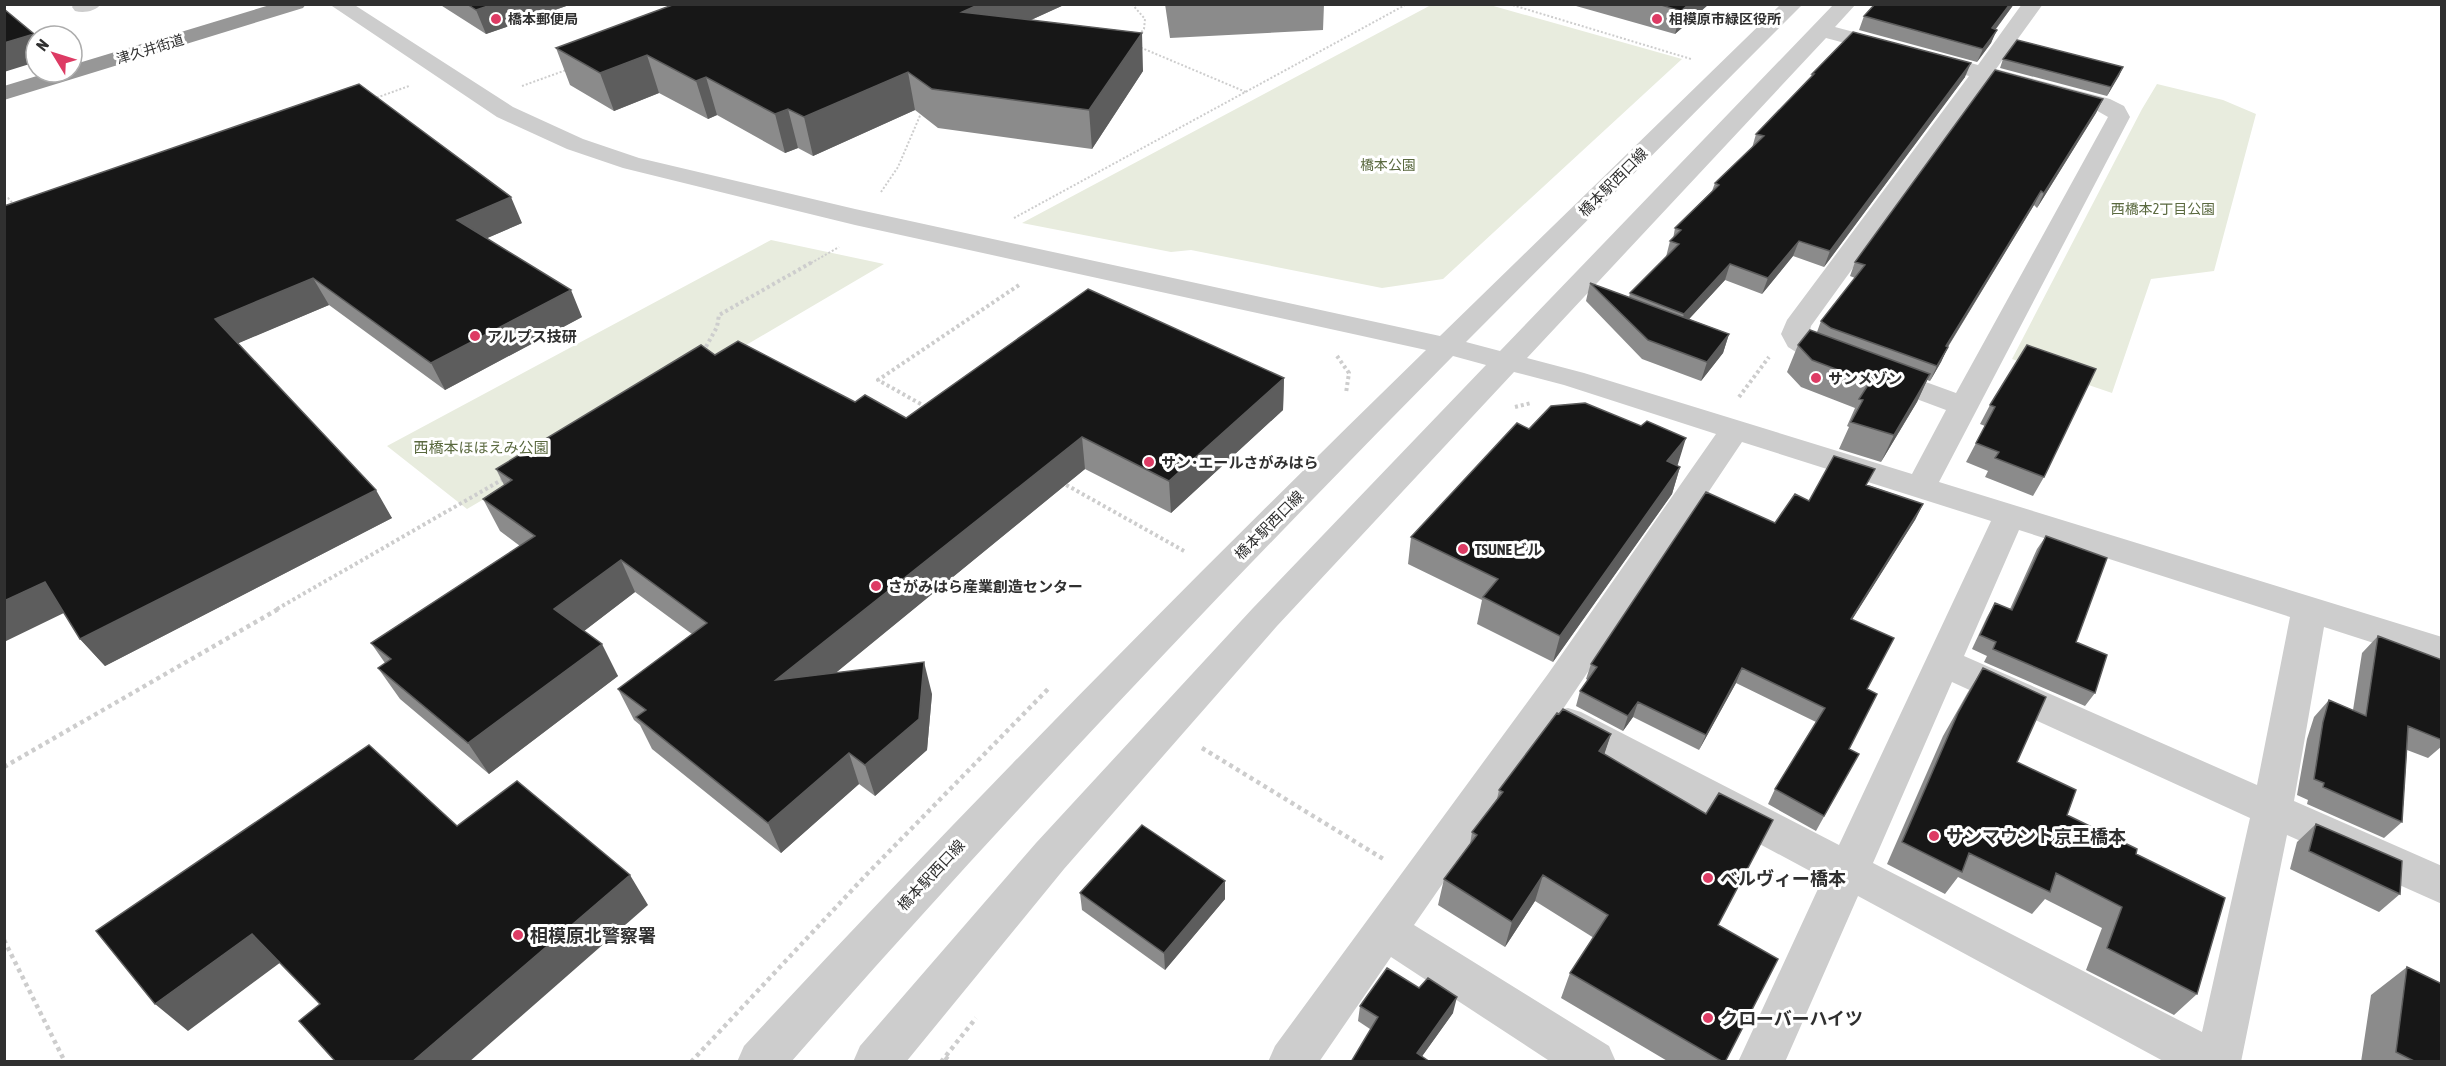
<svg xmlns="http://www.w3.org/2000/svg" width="2446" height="1066" viewBox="0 0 2446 1066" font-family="'Asap Condensed','Noto Sans JP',sans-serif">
	<rect width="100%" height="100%" fill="#fff"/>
	<path fill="#e8ecde" d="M1431 5H1490L1682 59 1443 279 1382 288 1191 250 1171 252 1022 223Z
		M2157 84 2223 100 2256 114 2214 271 2151 279 2112 393 2012 359 2142 109Z
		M771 240 884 264 467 509 387 446Z"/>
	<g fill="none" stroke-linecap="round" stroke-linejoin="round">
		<path stroke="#cdcdcd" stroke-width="2" stroke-dasharray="2 2" stroke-linecap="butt" d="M1132 4 1145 19 1144 29 1138 36
			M1509 4 1691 59
			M1137 46 1246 92
			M522 86 569 69
			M373 99 409 86
			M881 192 898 167 922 111
			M4 199 8 198 15 206
			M1014 218 1407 4
			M811 263 839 247"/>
		<path stroke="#cdcdcd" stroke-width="4" stroke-dasharray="3 3" stroke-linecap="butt" d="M703 352 717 327 719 315 814 261
			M1337 356 1349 373 1346 393
			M1739 397 1769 357
			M926 407 878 380 1019 285
			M1515 407 1531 403
			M1061 482 1186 552
			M277 609 505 478"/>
		<path stroke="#cdcdcd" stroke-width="4.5" stroke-dasharray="4 4" stroke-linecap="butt" d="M1202 748 1385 860
			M4 767 280 608
			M4 940 65 1062
			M945 1057 951 1062
			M691 1062 868 873 1049 688
			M941 1062 976 1018"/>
		<path fill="#cdcdcd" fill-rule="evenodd" d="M74 4H101C95 12 83 13 75 11L72 7Z
			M329 4H353L513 107 583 139 639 158 855 209 1440 336 1781 4H1803L1466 342 1500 351 1834 4H1856L1835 27 1978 65 2022 4H2043L1996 69 2110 99 2124 106 2130 117 1939 482 2442 637V665L2324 627 2294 801 2442 866V904L2287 835 2241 1062H2165L1858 896 1785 1062H1738L1823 878 1555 734 1551 727 1414 925 1609 1046 1616 1062H1551L1391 957 1319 1062H1268L1275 1046 1548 674 1716 434 1564 385 1514 372 1277 626 1064 869 906 1062H853L860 1046 1036 843 1253 608 1486 365 1453 356C1226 586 1004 819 791 1062H737L744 1046C965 808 1193 577 1426 350L855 225 623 168 567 149 497 117ZM1826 38 1969 76 1787 320 1781 334 1788 347 1804 357 1946 410 1912 474 1584 373 1527 358ZM1988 81 2094 109 2108 117 1956 393 1824 345 1809 334 1811 326ZM1742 442 1991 521 1839 845 1581 712 1568 708 1563 709ZM2019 530 2290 617 2257 785 1964 656ZM1952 682 2250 818 2202 1032 1873 863Z"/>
		<path fill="#979797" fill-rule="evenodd" d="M273 4H306L303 8 4 100V86L50 72H72V65Z"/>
	</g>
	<path fill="#8b8b8b" d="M439 4H572L486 34Z
		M675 4H1066L1031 20 1143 71 1092 149 938 128 915 110 813 156 798 148 785 153 717 115 708 119 659 93 614 111 570 85 556 48Z
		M1165 4H1324L1323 30 1170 38Z
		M1569 4H1709L1675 34Z
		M1875 4H2014L1996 29 1991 43 1977 62 1859 30 1864 16Z
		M2003 59 2123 67 2107 96 2000 68Z
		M1812 74 1965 77 1824 267 1793 256 1762 294 1725 280 1689 319 1729 334 1723 353 1701 381 1642 359 1586 301 1590 283 1629 297 1630 293 1666 257 1670 241 1673 239 1675 228 1712 191 1715 183 1752 148 1756 134 1811 78Z
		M2103 99 2096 113 2037 208 2034 205 1948 347 1941 362 1930 381 1927 380 1917 402 1881 462 1839 449 1849 427 1847 426 1855 408 1801 387 1787 372 1798 345 1817 332 1821 321 1855 278 1850 276 1855 262Z
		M4 206 522 223 487 238 582 317 445 390 329 305 238 343 392 518 105 666 80 639 64 612Z
		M2027 345 2044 477 2033 496 1985 477 1988 471 1966 462 1985 426 1980 424 1990 405Z
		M715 355 855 402 906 418 1284 378 1283 410 1171 513 1085 469 835 673 932 694 927 750 875 796 859 784 781 853 652 749 640 725 634 720 618 689 692 634 635 592 584 631 618 676 489 774 400 699 378 668 385 663 371 643 520 546 500 531 483 499 504 485 496 469Z
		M1529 429 1678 464 1677 466 1680 467 1672 494 1553 662 1477 624 1482 600 1408 564 1411 537Z
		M1868 485 1923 504 1915 520 1852 619 1867 689 1849 749 1859 754 1816 831 1768 804 1775 789 1816 722 1736 683 1699 750 1633 717 1623 731 1576 706 1580 691 1588 680 1586 679 1591 664 1775 523 1809 501Z
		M2046 536 2076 642 2095 693 2085 706 1984 662 1987 656 1972 649 1987 617 1995 603 2010 609 2037 549Z
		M2378 636 2442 660V746L2428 758 2407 750 2402 822 2384 838 2307 804 2308 800 2297 795 2307 739 2314 717 2329 700 2353 710 2362 653Z
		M1983 668 2017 762 2067 815 2136 854 2197 994 2174 1015 2086 970 2102 928 2045 899 2032 914 1958 877 1945 894 1887 864 1943 736 1968 692Z
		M1611 734 1604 754 1718 926 1725 1062H1669L1561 998 1570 973 1594 938 1535 901 1505 947 1438 905 1444 879 1470 844 1472 832 1497 799 1499 790Z
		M2316 824 2400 894 2379 912 2290 869 2297 842Z
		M1225 881V899L1165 970 1082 910 1080 893Z
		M2407 967 2442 1062H2361L2371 995Z
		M1360 1006 1453 1013 1422 1056 1370 1029 1358 1021Z"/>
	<path fill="#5d5d5d" d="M494 4H572L486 34 476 10Z
		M980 4H1066L967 49 962 12Z
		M1689 4H1709L1675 34 1681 11Z
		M2010 4H2014L1986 42 1992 28Z
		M1997 30 1991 43 1977 62 1983 49Z
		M1142 33 1143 71 1092 149 1089 110Z
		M34 34 36 38V62L4 72V43Z
		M647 55 659 93 614 111 600 73Z
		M1971 63 1965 77 1824 267 1830 251Z
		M2123 67 2119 76 2107 96 2111 87Z
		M908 72 915 110 813 156 804 117Z
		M706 77 717 115 708 119 696 81Z
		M2103 99 2096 113 2037 208 2044 193Z
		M788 109 798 148 785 153 775 114Z
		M2041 191 2034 205 1939 361 1946 346Z
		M511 197 522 223 469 246 457 220Z
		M1799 241 1793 256 1762 294 1768 278Z
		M1730 264 1725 280 1679 330 1684 314Z
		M313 278 329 305 232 346 215 319Z
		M571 290 582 317 445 390 431 363Z
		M1729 334 1723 353 1701 381 1707 362Z
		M1948 347 1941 362 1930 381 1937 366Z
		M1930 374 1917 402 1881 462 1894 435Z
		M1284 378 1283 410 1171 513 1169 481Z
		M1082 437 1085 469 788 712 776 680Z
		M1686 438 1678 464 1659 488 1667 461Z
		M1680 467 1672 494 1553 662 1560 636Z
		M376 490 392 518 105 666 80 639Z
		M1923 504 1915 520 1843 634 1851 619Z
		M621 560 635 592 571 641 554 609Z
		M45 582 70 610 4 642V601Z
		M602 644 618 676 489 774 468 743Z
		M924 662 932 694 927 750 875 796 865 765Z
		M1742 668 1736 683 1699 750 1706 735Z
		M1638 702 1633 717 1623 731 1628 716Z
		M1611 734 1602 761 1599 751Z
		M849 753 859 784 781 853 768 823Z
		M630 875 648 905 469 1062H412Z
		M1543 875 1535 901 1505 947 1512 922Z
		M1225 881V899L1165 970 1164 953Z
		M252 934 281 962 188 1031 155 1004Z
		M1457 997 1453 1013 1418 1062 1417 1053Z"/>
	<path fill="#171717" stroke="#5d5d5d" stroke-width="1.5" d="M467 4H494L476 10Z
		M675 4H980L962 12 1142 33 1089 110 932 89 908 72 804 117 788 109 775 114 706 77 696 81 647 55 600 73 556 48Z
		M1658 4H1689L1681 11Z
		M1875 4H2010L1992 28 1997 30 1983 49 1864 16Z
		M4 9 34 34 4 43Z
		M1853 32 1971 63 1830 251 1799 241 1768 278 1730 264 1684 314 1630 293 1679 244 1670 241 1681 230 1675 228 1719 185 1715 183 1764 136 1756 134 1814 74H1812Z
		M2017 40 2123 67 2111 87 2003 59Z
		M1995 70 2103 99 2044 193 2041 191 1946 346 1948 347 1937 366 1831 328 1821 321 1865 265 1855 262Z
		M359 84 511 197 457 220 571 290 431 363 313 278 215 319 376 490 80 639 45 582 4 601V206Z
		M1590 283 1729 334 1707 362 1648 340Z
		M1088 289 1284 378 1169 481 1082 437 776 680 924 662 919 719 865 765 849 753 768 823 636 717 646 710 618 689 707 623 621 560 554 609 602 644 468 743 378 668 391 659 371 643 535 536 483 499 512 480 496 469 701 345 715 355 738 341 855 402 865 395 906 418Z
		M1810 330 1930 374 1894 435 1851 422 1863 400 1859 399 1870 382 1812 360 1798 345Z
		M2027 345 2096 369 2044 477 1995 458 1999 452 1976 443 1995 407 1990 405Z
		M1585 403 1641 426 1647 421 1686 438 1667 461 1680 467 1560 636 1483 597 1498 579 1411 537 1517 423 1529 429 1551 406Z
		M1834 456 1875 469 1866 485 1923 504 1851 619 1894 638 1867 689 1877 694 1849 749 1859 754 1824 816 1775 789 1825 708 1742 668 1706 735 1638 702 1628 716 1580 691 1597 667 1591 664 1706 492 1775 523 1795 494 1809 501Z
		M2046 536 2107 558 2076 642 2107 655 2095 693 1993 649 1996 642 1980 635 1995 603 2012 610Z
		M2378 636 2442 660V740L2408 726 2402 822 2323 787 2324 783 2314 779 2323 722 2329 700 2366 716Z
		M1983 668 2046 697 2017 762 2076 790 2067 815 2137 849 2136 854 2225 898 2197 994 2107 948 2122 907 2056 873 2050 892 1969 853 1962 872 1902 842 1958 713Z
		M1563 709 1611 734 1599 751 1706 814 1719 793 1773 820 1718 925 1778 959 1725 1062H1723L1570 973 1608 915 1543 875 1512 922 1444 879 1477 835 1472 832 1503 792 1499 790 1557 713 1559 714Z
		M369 745 457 826 517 781 630 875 412 1062H336L299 1021 320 1004 252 934 155 1004 96 931Z
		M2316 824 2402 861 2400 894 2309 851Z
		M1142 825 1225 881 1164 953 1080 893Z
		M2407 967 2442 984V1062H2416L2396 1052Z
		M1387 968 1419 988 1428 978 1457 997 1417 1053 1430 1062H1351L1378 1017 1360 1006Z"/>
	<g fill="#dd3b64" stroke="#fff" stroke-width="2">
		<circle cx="496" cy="19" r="6"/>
		<circle cx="1657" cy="19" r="6"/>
		<circle cx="475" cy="336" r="6"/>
		<circle cx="1816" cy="378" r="6"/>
		<circle cx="1149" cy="462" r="6"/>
		<circle cx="1463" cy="549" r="6"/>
		<circle cx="876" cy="586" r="6"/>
		<circle cx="1934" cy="836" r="6"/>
		<circle cx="1708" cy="878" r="6"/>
		<circle cx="518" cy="935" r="6"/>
		<circle cx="1708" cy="1018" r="6"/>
	</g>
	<g text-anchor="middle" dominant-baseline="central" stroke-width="6" stroke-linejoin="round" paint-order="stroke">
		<g font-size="14" font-weight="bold" fill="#303030" stroke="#fff" text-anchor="start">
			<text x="508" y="19">橋本郵便局</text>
			<text x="1669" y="19">相模原市緑区役所</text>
		</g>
		<g font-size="14" fill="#303030" stroke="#fff">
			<text transform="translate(150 49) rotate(-17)">津久井街道</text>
		</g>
		<g font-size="14" fill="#5a693f" stroke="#fff">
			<text x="1388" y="165">橋本公園</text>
			<text x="2163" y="209">西橋本2丁目公園</text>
		</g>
		<g font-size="15" fill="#303030" stroke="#fff">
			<text transform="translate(1613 182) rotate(-45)">橋本駅西口線</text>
			<text transform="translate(1269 525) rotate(-45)">橋本駅西口線</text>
			<text transform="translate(931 875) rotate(-47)">橋本駅西口線</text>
		</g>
		<g font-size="15" font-weight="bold" fill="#303030" stroke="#fff" text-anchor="start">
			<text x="487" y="336">アルプス技研</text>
			<text x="1828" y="378">サンメゾン</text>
			<text x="1161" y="462">サン･エールさがみはら</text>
			<text x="1475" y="549">TSUNEビル</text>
			<text x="888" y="586">さがみはら産業創造センター</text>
		</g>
		<g font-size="15" fill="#5a693f" stroke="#fff">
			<text x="481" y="447">西橋本ほほえみ公園</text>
		</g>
		<g font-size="18" font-weight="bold" fill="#303030" stroke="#fff" text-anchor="start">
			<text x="1946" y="836">サンマウント京王橋本</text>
			<text x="1720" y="878">ベルヴィー橋本</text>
			<text x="530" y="935">相模原北警察署</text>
			<text x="1720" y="1018">クローバーハイツ</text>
		</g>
	</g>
	<rect width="2446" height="1066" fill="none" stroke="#303030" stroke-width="12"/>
	<g transform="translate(54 54) rotate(308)"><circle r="28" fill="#ffffff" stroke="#acacac" stroke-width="1.5"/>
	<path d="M0-4.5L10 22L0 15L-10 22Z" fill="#dd3b64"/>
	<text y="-9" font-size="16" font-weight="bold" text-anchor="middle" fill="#303030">N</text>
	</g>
</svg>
